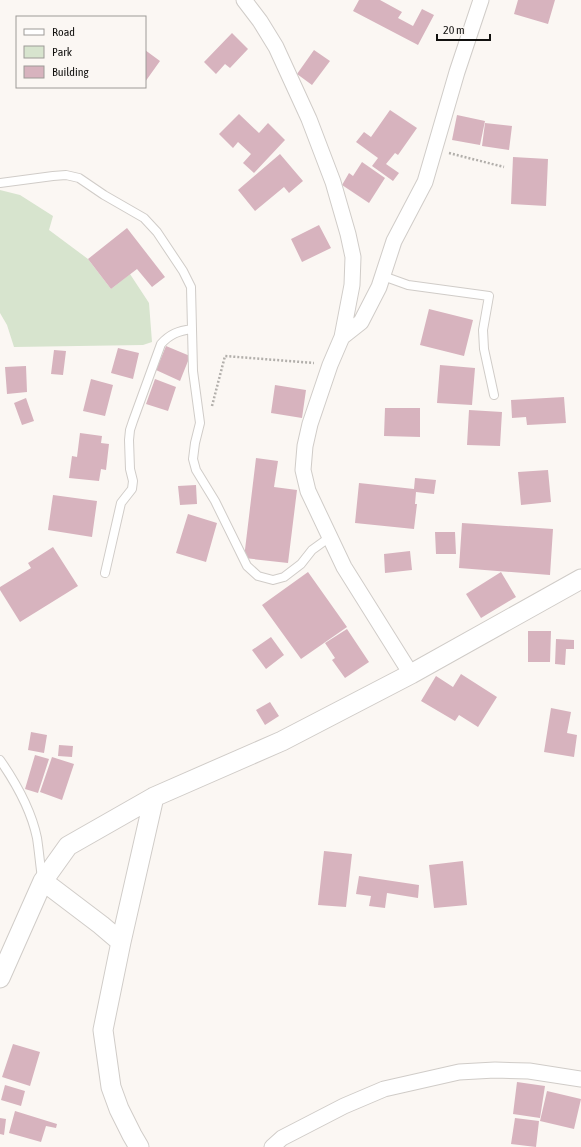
<svg xmlns="http://www.w3.org/2000/svg" width="581" height="1147" viewBox="0 0 581 1147" font-family="'Asap Condensed',sans-serif">
	<rect width="100%" height="100%" fill="#fbf7f3"/>
	<path fill="#d7e4ce" d="M0 190 20 195 53 216 49 230 88 259 111 289 130 274 149 303 152 342 143 345 14 347 7 325 0 313Z"/>
	<path fill="#d7b3be" d="M359 0H380L402 12 398 18 413 26 422 9 434 15 418 45 353 11Z
		M518 0H555L548 24 514 14Z
		M232 33 248 49 230 68 225 64 216 74 204 62Z
		M145 50 160 61 145 82Z
		M314 50 330 61 312 85 297 74Z
		M390 110 417 128 398 155 395 153 386 164 399 173 393 181 372 166 378 158 356 142 364 132 371 137Z
		M239 114 259 133 268 123 285 140 254 173 243 163 251 154 238 142 233 148 219 134Z
		M457 115 485 121 480 145 452 140Z
		M485 123 512 126 509 150 482 146Z
		M280 154 303 181 289 193 284 187 255 211 238 190Z
		M513 157 548 159 546 206 511 204Z
		M362 162 385 178 369 203 342 185 349 173 353 176Z
		M319 225 331 248 302 262 291 239Z
		M127 228 165 277 152 287 137 269 111 289 88 259Z
		M429 309 473 320 464 356 420 345Z
		M166 346 190 356 180 381 156 370Z
		M118 348 139 353 133 379 111 373Z
		M54 350 66 351 63 375 51 374Z
		M440 365 475 368 472 405 437 403Z
		M26 366 27 392 7 394 5 367Z
		M91 379 113 385 105 416 83 411Z
		M155 379 176 387 168 411 146 404Z
		M275 385 306 390 302 418 271 413Z
		M564 397 566 423 527 425 526 417 512 418 511 400Z
		M26 398 34 421 22 425 14 403Z
		M385 408H420V437L384 436Z
		M469 410 502 412 500 446 467 445Z
		M80 433 102 436 101 443 109 444 106 470 101 469 99 481 69 478 72 456 77 457Z
		M256 458 278 461 274 487 297 490 288 563 244 558Z
		M548 470 551 502 521 505 518 472Z
		M415 478 436 480 434 494 416 492 415 504H417L414 529 355 523 359 483 414 489Z
		M196 485 197 504 180 505 178 486Z
		M53 495 97 501 92 537 48 530Z
		M188 514 217 523 206 562 176 553Z
		M462 523 553 529 550 575 459 568Z
		M435 532H455L456 554H436Z
		M53 547 78 586 20 622 0 590V587L31 568 28 563Z
		M410 551 412 570 385 573 384 554Z
		M308 572 347 627 301 659 262 605Z
		M501 572 516 597 481 618 466 594Z
		M347 629 369 662 345 678 332 660 335 658 325 643Z
		M528 631H551L550 662H528Z
		M271 637 284 655 266 669 252 650Z
		M556 639 574 640V649H566L565 665 555 664Z
		M461 674 497 697 478 727 459 715 455 721 421 701 436 676 453 687Z
		M270 702 279 716 265 725 256 710Z
		M551 708 571 712 567 733 577 735 574 757 544 752Z
		M31 732 47 735 44 753 28 750Z
		M59 745 73 746 72 757 58 756Z
		M35 755 49 759 38 793 25 789Z
		M52 757 74 764 62 800 40 792Z
		M324 851 352 854 346 907 318 905Z
		M463 861 467 905 434 908 429 865Z
		M359 876 419 885 418 898 387 893 385 908 369 906 371 896 356 894Z
		M13 1044 40 1052 30 1086 2 1077Z
		M517 1082 545 1086 540 1118 513 1114Z
		M5 1085 25 1091 21 1106 1 1100Z
		M547 1091 581 1099 574 1129 540 1121Z
		M15 1111 57 1124 56 1128 46 1126 41 1142 9 1133Z
		M0 1118 6 1119 4 1135 0 1134Z
		M515 1118 539 1121 536 1147 511 1144Z"/>
	<g fill="none" stroke-linecap="round" stroke-linejoin="round">
		<g stroke="#d0ccc8" stroke-width="10">
			<path id="service" d="M0 183 53 176 66 175 79 178 104 195 144 218 157 232 183 271 191 287 193 371 200 423 195 443 193 459 196 470 215 501 247 566 258 576 273 580 284 577 301 564 312 550 330 537
				M383 276 408 285 489 296 483 330 484 349 494 395
				M105 573 121 503 132 489 133 481 130 469 129 440 130 430 133 421 161 344C170 334 178 331 192 329
				M0 760C16 783 31 809 37 838 39 851 40 864 42 878"/>
		</g>
		<g stroke="#d0ccc8" stroke-width="17">
			<path id="minor" d="M244 0 260 21 276 47 309 119 333 182 348 234 353 257 352 285 342 337 330 365 310 424 305 446 303 470 308 491 344 567 411 674
				M342 337 361 322 379 287 394 241 425 182 457 72 481 0
				M272 1147 282 1138 344 1106 384 1089 459 1072 495 1070 529 1071 581 1079"/>
		</g>
		<g stroke="#d0ccc8" stroke-width="21">
			<path id="tertiary" d="M43 881 101 925 121 942
				M0 978 43 881 68 846 154 797 282 741 411 674 581 579
				M139 1147 132 1135 119 1109 111 1087 103 1030 121 942 154 797"/>
		</g>
		<path stroke="#b2afab" stroke-width="2.5" stroke-dasharray="2 2" stroke-linecap="butt" d="M449 153 504 167
			M212 406 225 356 314 363"/>
		<use href="#service" stroke="#fff" stroke-width="8"/>
		<use href="#minor" stroke="#fff" stroke-width="15"/>
		<use href="#tertiary" stroke="#fff" stroke-width="19"/>
	</g>
	<rect x="16" y="16" width="130" height="72" fill="#fbf7f3" stroke="#9e9b98"/>
	<rect x="24" y="29" width="20" height="6" fill="#ffffff" stroke="#9e9b98"/>
	<text x="52" y="36" font-size="12" fill="#12110f">Road</text>
	<rect x="24" y="46" width="20" height="12" fill="#d7e4ce" stroke="#9e9b98"/>
	<text x="52" y="56" font-size="12" fill="#12110f">Park</text>
	<rect x="24" y="66" width="20" height="12" fill="#d7b3be" stroke="#9e9b98"/>
	<text x="52" y="76" font-size="12" fill="#12110f">Building</text>
	<path d="M437 34v6h53v-6" fill="none" stroke="#12110f" stroke-width="2"/>
	<text x="443" y="34" font-size="12" fill="#12110f" stroke="#fbf7f3" stroke-width="3" paint-order="stroke">20 m</text>
</svg>
